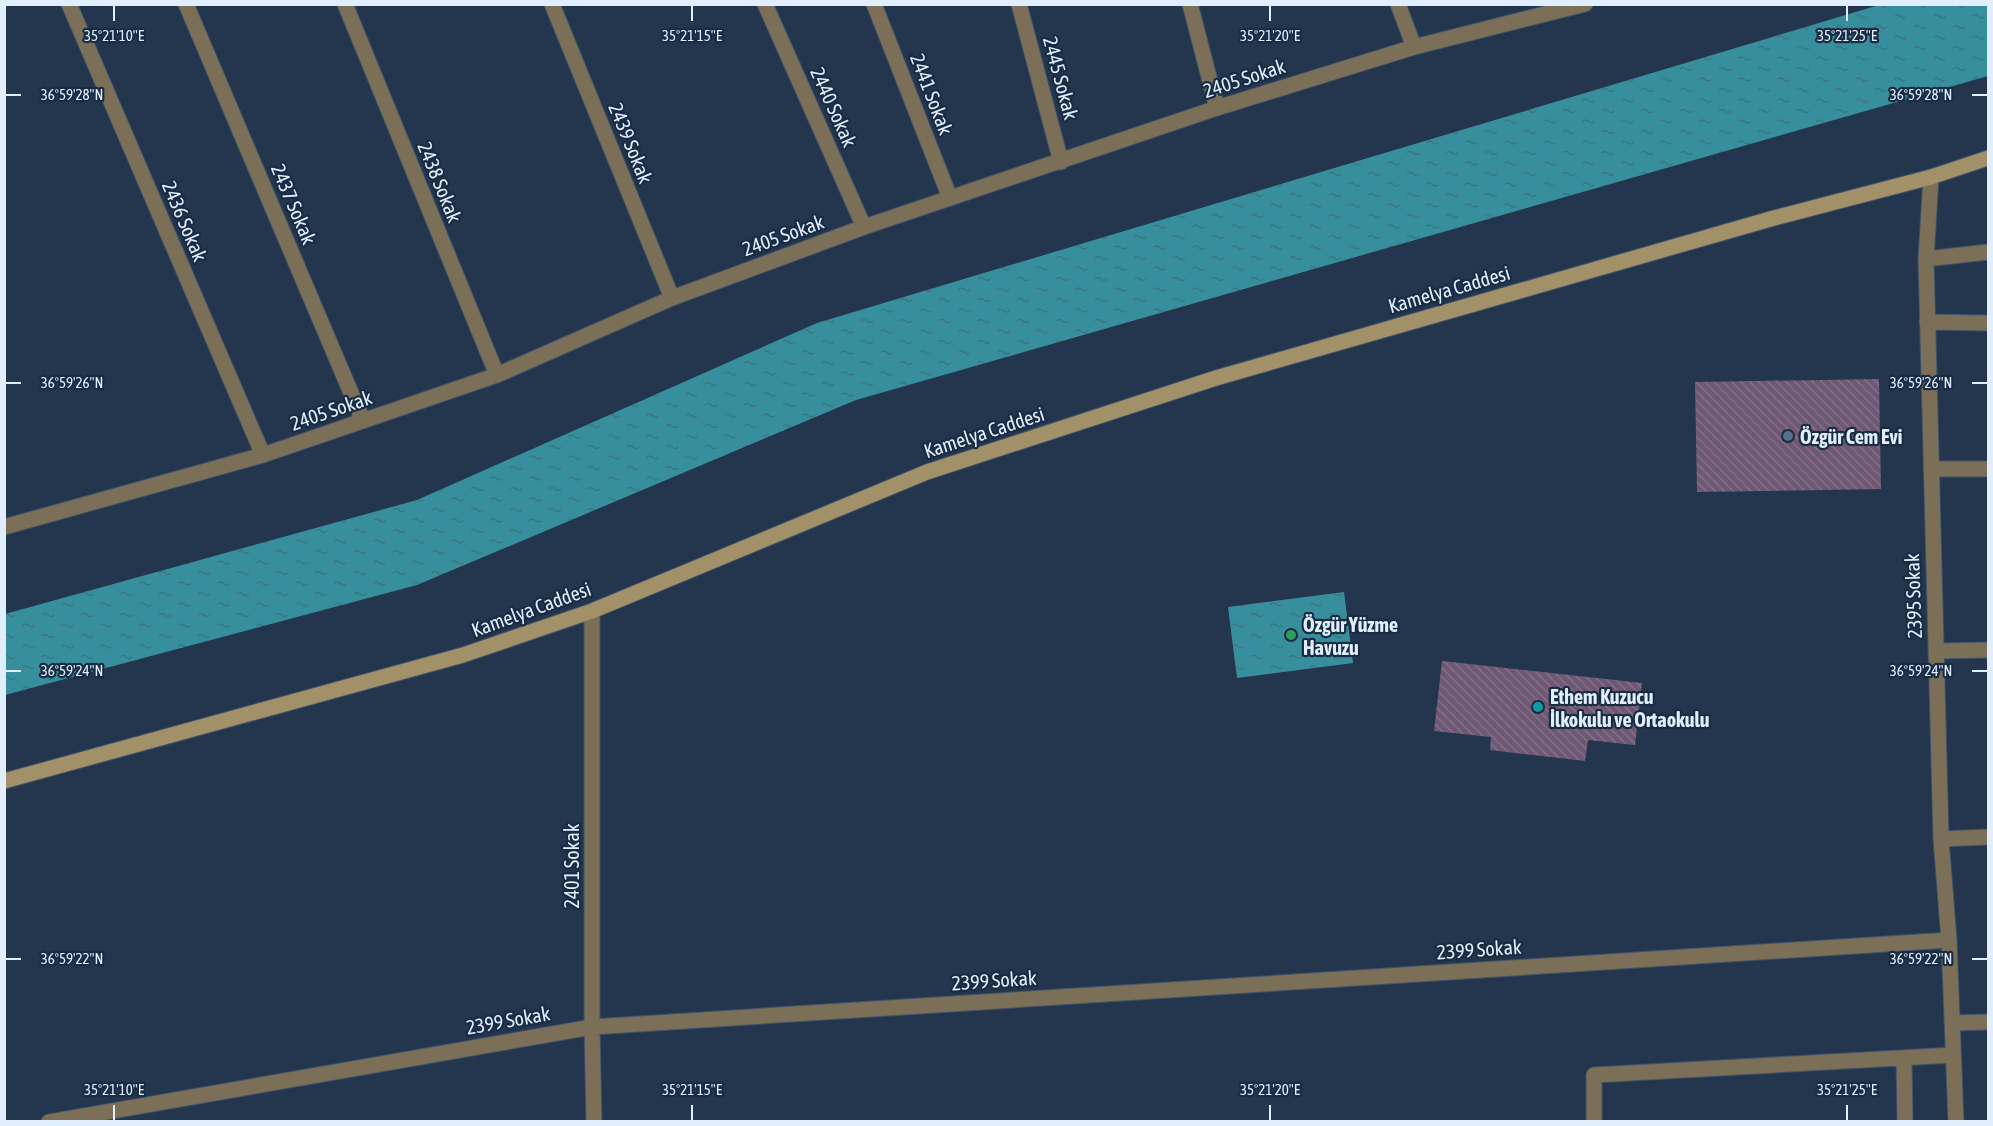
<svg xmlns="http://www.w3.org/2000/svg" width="1993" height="1126" viewBox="0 0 1993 1126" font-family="'Asap Condensed',sans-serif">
	<defs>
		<pattern id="water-ripples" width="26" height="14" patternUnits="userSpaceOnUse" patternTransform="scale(1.5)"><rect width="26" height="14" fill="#378f9e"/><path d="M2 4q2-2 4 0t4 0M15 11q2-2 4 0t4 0" fill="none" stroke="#3c7681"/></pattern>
		<pattern id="building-back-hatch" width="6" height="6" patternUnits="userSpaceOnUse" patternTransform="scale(1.5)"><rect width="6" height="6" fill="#6f5873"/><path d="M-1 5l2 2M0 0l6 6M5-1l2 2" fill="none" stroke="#837088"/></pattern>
	</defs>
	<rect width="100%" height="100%" fill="#23364e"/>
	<path fill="url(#water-ripples)" d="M1879 5H1988V76L856 400 417 585 5 695V614L417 500 817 323Z
		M1344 592 1353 663 1237 678 1228 607Z"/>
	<path fill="url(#building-back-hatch)" d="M1879 379 1881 489 1697 492 1695 382Z
		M1442 661 1642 683 1635 745 1588 740 1585 761 1490 750 1491 737 1434 731Z"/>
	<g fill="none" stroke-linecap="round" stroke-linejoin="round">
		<g stroke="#41536a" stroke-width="17">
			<path id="street" d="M69 4 263 455
				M186 4 363 421
				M345 4 497 375
				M552 4 672 298
				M765 4 864 227
				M874 4 950 198
				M1019 4 1061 162
				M1190 4 1217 108
				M1398 4 1414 47
				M1931 177 1926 259 1941 839 1949 940 1956 1122
				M1926 259 1988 252
				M1927 322 1988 323
				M1931 469H1988
				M4 527 263 455 497 375 672 298 864 227 1217 108 1414 47 1585 4
				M592 611V1027L594 1122
				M1936 651 1988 650
				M1941 839 1988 837
				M1952 1023 1988 1022
				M1904 1058 1905 1122
				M49 1122 592 1027 1949 940
				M1594 1122V1075L1953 1055"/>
		</g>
		<g stroke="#41536a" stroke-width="17">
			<path id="secondary" d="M4 781 463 655 592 611 927 472 1216 378 1774 218 1931 177 1988 158"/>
		</g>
		<use href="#street" stroke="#7b7057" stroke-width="15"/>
		<use href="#secondary" stroke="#a29069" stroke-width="15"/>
	</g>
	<path fill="none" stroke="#e1eefd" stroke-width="2" d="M114 6V21M692 6V21M1270 6V21M1847 6V21M6 95H21M1972 95H1987M6 383H21M1972 383H1987M6 671H21M1972 671H1987M6 959H21M1972 959H1987M114 1105V1120M692 1105V1120M1270 1105V1120M1847 1105V1120"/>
	<circle fill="#5c6f8a" stroke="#192c43" stroke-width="2" cx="1788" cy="436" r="6"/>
	<circle fill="#2e9e5b" stroke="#192c43" stroke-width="2" cx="1291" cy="635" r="6"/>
	<circle fill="#0f9aa8" stroke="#192c43" stroke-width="2" cx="1538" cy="707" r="6"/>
	<g text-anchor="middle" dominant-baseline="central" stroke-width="4.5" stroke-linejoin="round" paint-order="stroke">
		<g font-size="20" fill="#e1eefd" stroke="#192c43">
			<text transform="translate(1061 78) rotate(75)">2445 Sokak</text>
			<text transform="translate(1244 78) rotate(-18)">2405 Sokak</text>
			<text transform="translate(932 94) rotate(69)">2441 Sokak</text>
			<text transform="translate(834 107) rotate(66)">2440 Sokak</text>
			<text transform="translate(631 143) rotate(68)">2439 Sokak</text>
			<text transform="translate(440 182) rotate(68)">2438 Sokak</text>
			<text transform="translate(294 204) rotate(67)">2437 Sokak</text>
			<text transform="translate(185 221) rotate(67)">2436 Sokak</text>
			<text transform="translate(783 235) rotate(-20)">2405 Sokak</text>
			<text transform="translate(1449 289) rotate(-16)">Kamelya Caddesi</text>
			<text transform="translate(331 410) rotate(-19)">2405 Sokak</text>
			<text transform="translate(984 432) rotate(-18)">Kamelya Caddesi</text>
			<text transform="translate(1913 596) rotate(-92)">2395 Sokak</text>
			<text transform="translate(531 609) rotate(-20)">Kamelya Caddesi</text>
			<text transform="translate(571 866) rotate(-90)">2401 Sokak</text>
			<text transform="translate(1479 949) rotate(-4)">2399 Sokak</text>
			<text transform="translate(994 980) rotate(-4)">2399 Sokak</text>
			<text transform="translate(508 1020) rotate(-10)">2399 Sokak</text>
		</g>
		<g font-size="20" font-weight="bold" fill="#e1eefd" stroke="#192c43" text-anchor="start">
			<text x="1800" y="436">Özgür Cem Evi</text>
			<text x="1303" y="624">Özgür Yüzme<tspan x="1303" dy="23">Havuzu</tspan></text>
			<text x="1550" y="696">Ethem Kuzucu<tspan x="1550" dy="23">İlkokulu ve Ortaokulu</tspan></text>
		</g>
	</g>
	<g font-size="15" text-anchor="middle" fill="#e1eefd" stroke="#192c43" stroke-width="4.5" stroke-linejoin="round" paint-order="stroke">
		<text x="114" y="41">35°21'10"E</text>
		<text x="692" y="41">35°21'15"E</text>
		<text x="1270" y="41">35°21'20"E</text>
		<text x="1847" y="41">35°21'25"E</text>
		<text x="72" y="100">36°59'28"N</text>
		<text x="1921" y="100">36°59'28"N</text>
		<text x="72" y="388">36°59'26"N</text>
		<text x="1921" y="388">36°59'26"N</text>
		<text x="72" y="676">36°59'24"N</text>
		<text x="1921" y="676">36°59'24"N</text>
		<text x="72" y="964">36°59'22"N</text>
		<text x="1921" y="964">36°59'22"N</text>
		<text x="114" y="1095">35°21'10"E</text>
		<text x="692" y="1095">35°21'15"E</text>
		<text x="1270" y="1095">35°21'20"E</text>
		<text x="1847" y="1095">35°21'25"E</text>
	</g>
	<rect width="1993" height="1126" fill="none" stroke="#e1eefd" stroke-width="12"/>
</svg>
